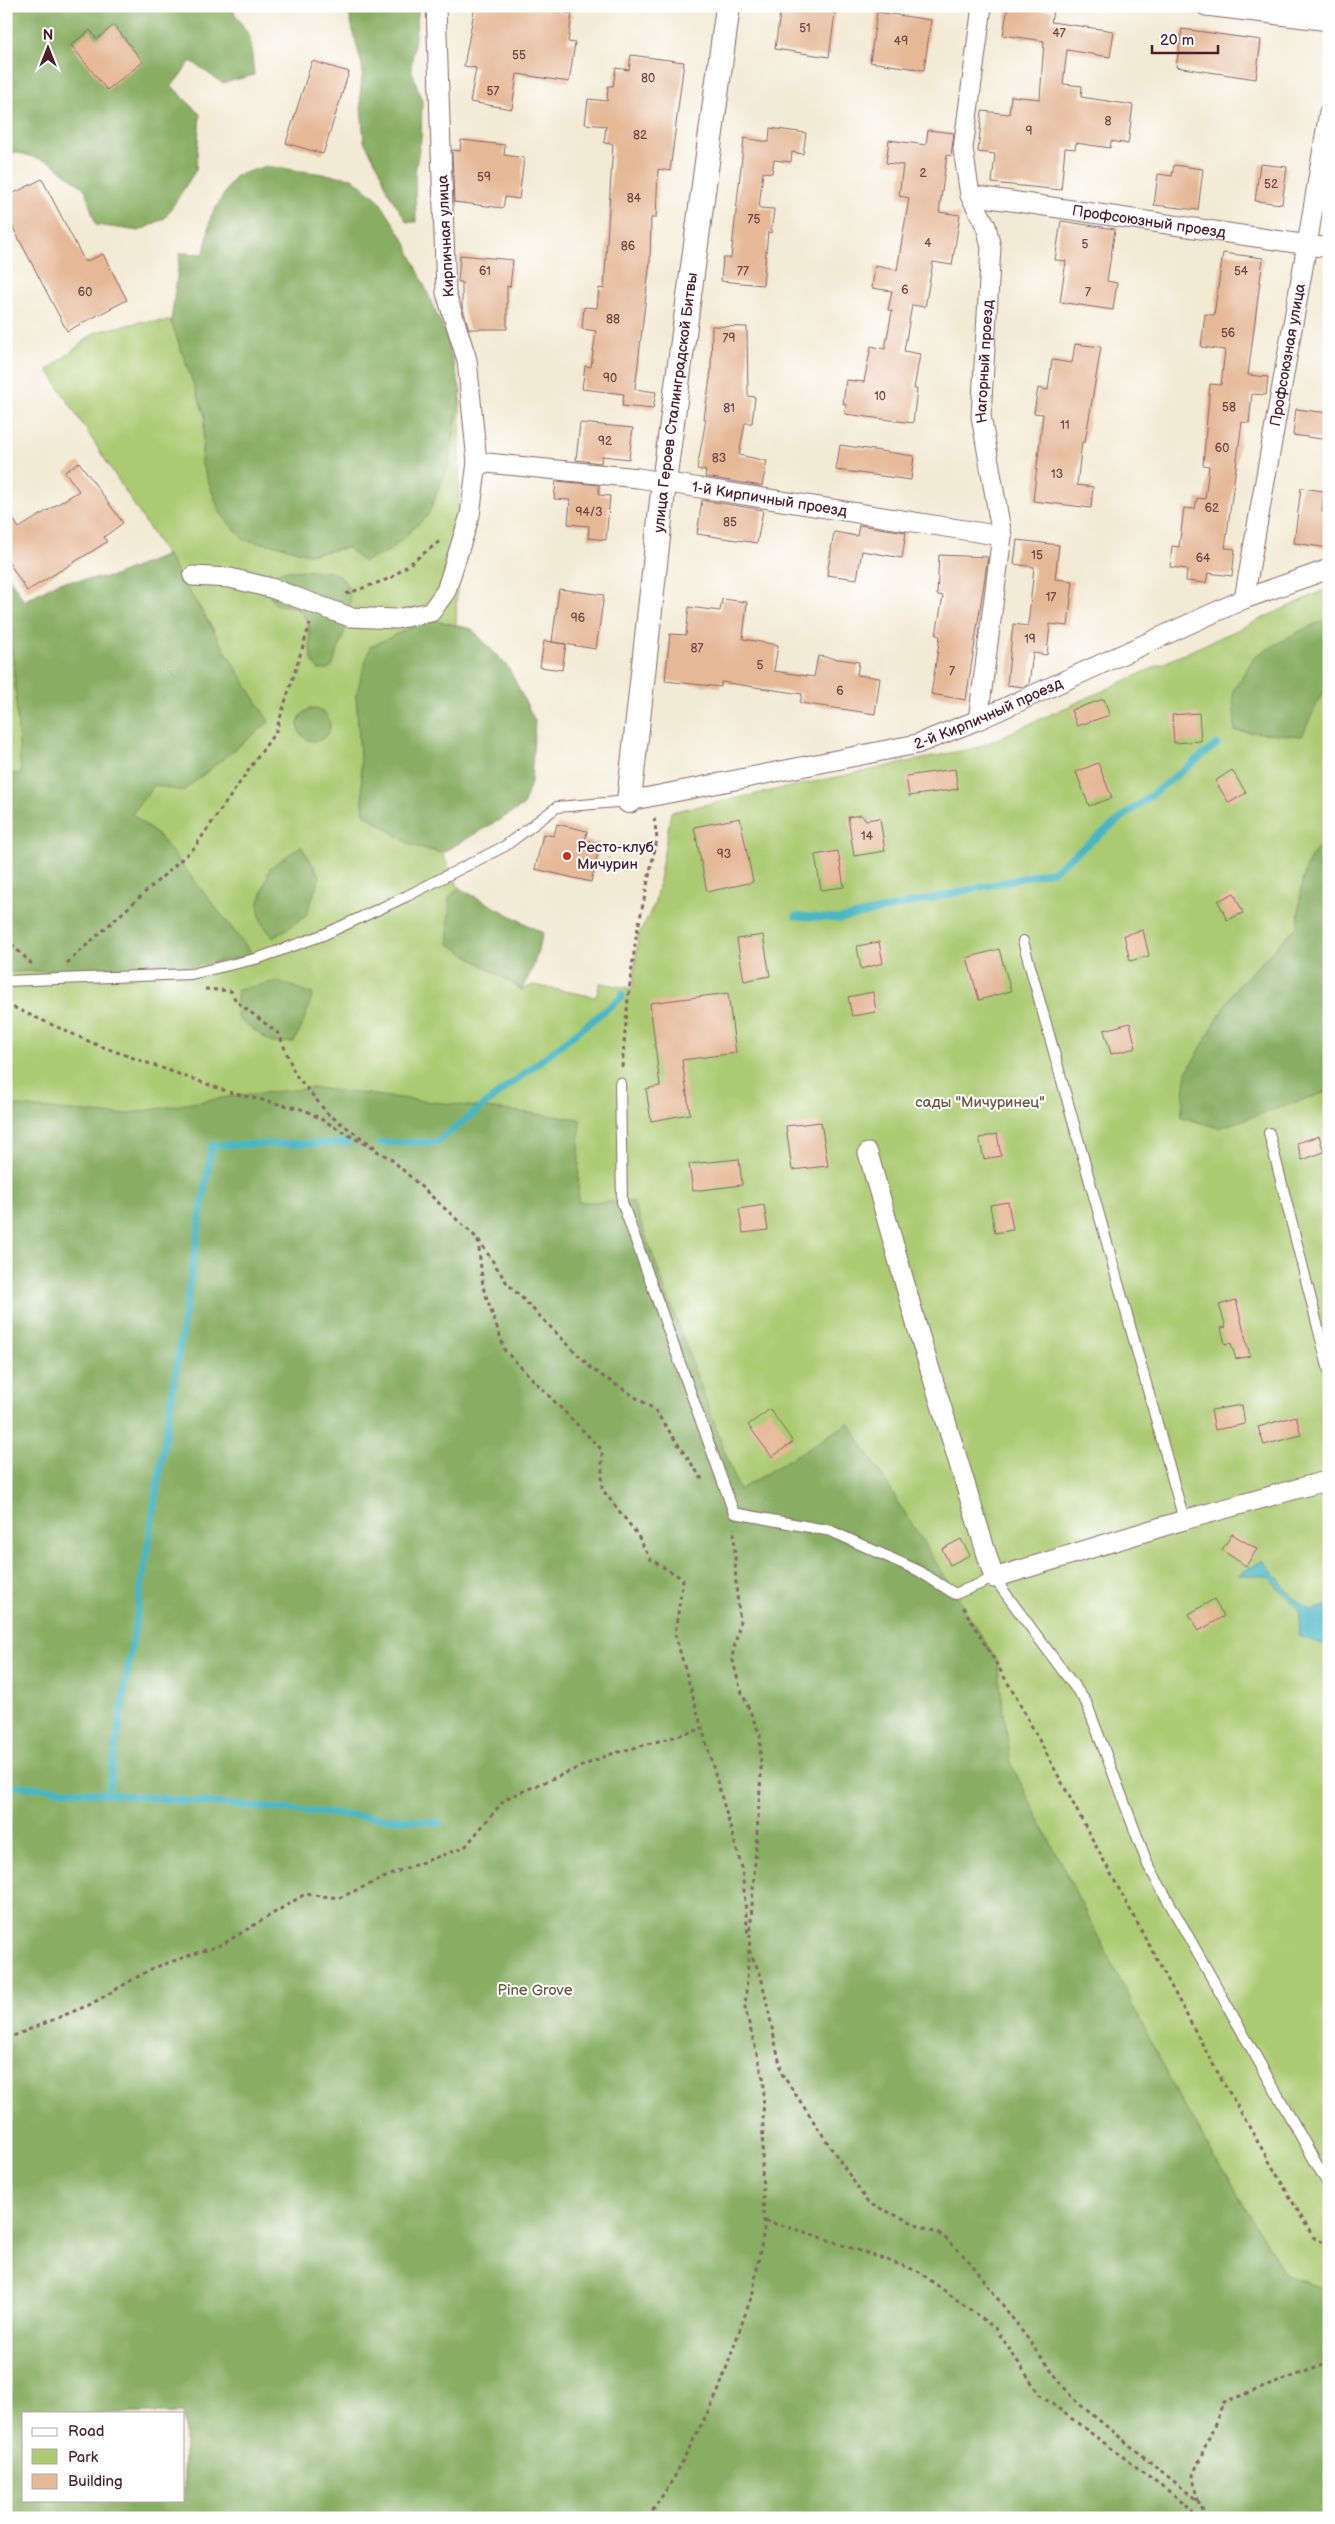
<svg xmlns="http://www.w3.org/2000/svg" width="1335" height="2524" viewBox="0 0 1335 2524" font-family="'Balsamiq Sans',sans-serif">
	<rect width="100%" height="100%" fill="#fff"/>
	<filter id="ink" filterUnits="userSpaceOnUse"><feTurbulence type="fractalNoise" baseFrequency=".02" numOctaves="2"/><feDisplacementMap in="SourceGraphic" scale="10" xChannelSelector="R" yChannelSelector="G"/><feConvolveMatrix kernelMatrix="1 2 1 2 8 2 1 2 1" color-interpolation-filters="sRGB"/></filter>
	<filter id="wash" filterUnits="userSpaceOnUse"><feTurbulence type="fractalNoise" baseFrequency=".0096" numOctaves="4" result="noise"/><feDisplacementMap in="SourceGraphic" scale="20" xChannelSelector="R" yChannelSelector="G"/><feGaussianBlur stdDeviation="1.12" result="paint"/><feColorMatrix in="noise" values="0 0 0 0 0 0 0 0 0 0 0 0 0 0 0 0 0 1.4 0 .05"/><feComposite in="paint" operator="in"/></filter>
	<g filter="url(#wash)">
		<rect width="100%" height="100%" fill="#f3ead4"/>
		<path fill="#abca71" stroke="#7a744e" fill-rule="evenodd" d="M171 321 205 416 201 462 244 540 282 546 308 554 348 548 449 463 461 391 456 625 428 619 356 695 364 813 411 845 442 853 459 888 449 897 522 990 533 985 596 997 600 983 633 989 638 936 655 903 671 812 979 747 1329 588V2518H6V788L214 630 48 370 96 332 140 322ZM334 573 346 583C347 633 352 630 312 663 307 643 315 616 292 607ZM309 709C323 710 328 714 330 728L300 717ZM24 2413H184V2500H24Z
			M6 627 13 658 21 774 6 773Z"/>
		<path fill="#88ae63" stroke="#696647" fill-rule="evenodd" d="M6 6H230L250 37 254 75 222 83 191 61 172 86 200 114 196 170 165 218 139 231 96 225 85 189 51 162 15 152 6 157Z
			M356 6H419L411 68 422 101 421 138 415 172 416 222H407L388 192 380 170 364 141 360 95 363 70 349 14Z
			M266 166 352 178 378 199 405 241 446 335 461 391 449 463 428 515 389 551 363 562 348 548 308 554 282 546 244 540 220 513 201 462 205 416 171 321 180 253 204 254 211 216 235 176Z
			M167 555 269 722 183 791 154 785 132 814 161 838 253 955 188 967 6 972V773L21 774 13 658 6 627V572L24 601 59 582 111 577Z
			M282 571C296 571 312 569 325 571 371 578 341 640 333 665L327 670H319C304 654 316 632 304 615 288 594 268 623 269 578Z
			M1329 618V689L1321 695 1302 736 1235 731 1233 691 1255 656 1296 633Z
			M428 619 472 629 508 667 535 721 531 783 523 806 442 853 411 845 364 813 356 695 370 647Z
			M298 725a16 16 0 1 1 32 0a16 16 0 1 1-32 0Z
			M1329 839V1091L1219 1128 1181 1117 1187 1072 1234 990 1298 925C1300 895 1300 856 1329 839Z
			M301 846 320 876 306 916 273 938 261 922 258 906 270 868Z
			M459 888 543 933 533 967 522 990 449 944V897Z
			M278 981 313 994 302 1026 294 1042 272 1043 237 1018V990Z
			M314 1088 580 1119 578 1202H633L739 1490 849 1423 997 1661 1011 1764 1180 2099 1286 2276 1329 2290V2518H6V1105L118 1115 241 1095ZM24 2413H184V2500H24Z"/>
		<path fill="#48b6c3" stroke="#496a77" d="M1263 1560 1293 1597 1310 1610 1329 1606V1646L1298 1636 1301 1611 1267 1576 1238 1575Z"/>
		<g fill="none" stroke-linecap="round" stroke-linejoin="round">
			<path stroke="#48b6c3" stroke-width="7" d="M796 916 840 919 1053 871 1217 744
				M380 1143 437 1142 622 997V994
				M6 1785 440 1823
				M108 1794 212 1145 347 1143"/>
		</g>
		<g id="blocks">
			<path fill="#e5b896" d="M475 6H554L553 11 572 14 568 42 575 43 569 82 517 74 512 109 470 102 476 68 464 66Z
				M781 6H836L829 57 775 49Z
				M1008 6 1053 11 1051 22 1114 31 1110 57 1067 50 1063 84 1082 86 1081 97 1133 105 1128 144 1111 141 1110 148 1076 143 1075 149 1065 148 1061 190 992 183 995 154 978 152 982 111 1009 114 1011 96 1040 99 1044 41 1003 35Z
				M877 12 931 20 924 70 870 62Z
				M114 25 143 62 107 90 71 45 90 30 97 39Z
				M1182 29 1261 40 1256 79 1176 67Z
				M631 55 684 62 670 171 658 169 656 218H651L650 261 635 389 656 392 653 409 622 406 624 394 582 389 585 366 591 367 596 331 582 329 584 307 597 308 599 288 604 289 613 144 604 143 606 126 585 124 588 99 607 101 608 86H613L616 68 629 70Z
				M312 61 349 72 323 154 286 143Z
				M770 128 806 133 803 154 792 152 791 162 774 160 772 173 763 172 759 208 774 209 771 233 768 232 763 285 721 281 723 258H731L744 138 769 142Z
				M928 130 954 133 951 156 947 155 939 212 960 215 952 265 933 262 925 307 912 305 904 351 920 354 914 389H917L913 423 845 414 846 404H843L846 380 864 382 871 346 885 349 892 311 888 310 892 291 872 288 875 266 897 270 909 198 899 196 903 165 886 163 889 140 926 145Z
				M461 140 505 145 504 155 524 158 519 199 505 197 503 208 454 202 452 150 460 151Z
				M1260 164 1287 167 1282 204 1255 201Z
				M1174 165 1203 169 1198 210 1154 205 1158 174 1172 176Z
				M42 179 85 262 103 254 127 300 67 331 6 214V197Z
				M1061 221 1115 229 1107 281 1117 283 1113 310 1060 302 1066 261 1055 260Z
				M1223 253 1263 258 1248 375 1268 377 1266 395 1252 394 1249 423 1242 422 1225 548 1235 549 1232 576 1208 573 1206 583 1186 581 1187 569 1170 567 1172 546 1179 547 1184 508 1195 509 1197 498 1205 499 1209 466 1203 465 1210 384 1221 385 1225 350 1201 347 1205 314 1214 315Z
				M460 255 513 260 510 287 507 286V329H469L462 306V282H458Z
				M712 326 747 327 748 396 755 397 752 423H745L739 455 767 461 762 486 705 477 706 471 697 469 706 419H704L711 371Z
				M1075 344 1101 347 1085 442H1082L1077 485 1093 487 1091 508 1033 501 1043 414 1034 413 1038 388 1048 390 1052 360 1072 363Z
				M1296 409 1329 413V440L1293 435Z
				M580 423 633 428 629 459 602 456 601 463 576 460Z
				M840 445 914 456 911 480 836 470Z
				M79 462 123 523 104 537 107 542 27 591 6 558V508L19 528 79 491 65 472Z
				M556 481 599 485V495L610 496 606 540 588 538 589 526 568 524 570 500 554 499Z
				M1301 488 1324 491 1322 512 1329 513V548L1294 543Z
				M702 500 763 510 757 543 697 534Z
				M859 525 906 532 902 558 862 551 857 579 827 575 834 532 857 536Z
				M1017 540 1059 545 1055 579 1073 581 1068 626 1050 624 1047 655 1033 653 1029 684 1024 687 1007 685 1013 624 1028 626 1034 567 1014 564Z
				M939 555 988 557 966 700 931 694 940 636 936 635 943 596 937 595Z
				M559 589 604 595 596 649 552 642Z
				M722 599 747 602 743 639 778 645 774 671 814 677 818 656 859 662 857 675 880 678 875 714 800 703 802 694 721 682V687L665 681 670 634 686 635 689 607 720 611Z
				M544 641 566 644 562 670 540 667Z
				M1104 699 1110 715 1077 726 1071 710Z
				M1199 713 1201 741 1174 743 1172 715Z
				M1098 763 1112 798 1089 806 1076 772Z
				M955 769 958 789 909 796 906 776Z
				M1232 770 1246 793 1229 803 1215 781Z
				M861 815 866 820 880 818 885 851 854 856 848 817Z
				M740 818 753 882 707 892 694 827Z
				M557 824 587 831 585 840 600 844 591 882 535 869 543 834 554 836Z
				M838 851 844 887 821 890 815 855Z
				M1234 893 1243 913 1227 920 1218 901Z
				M1143 930 1149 956 1130 961 1124 935Z
				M763 935 770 976 744 981 737 939Z
				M879 942 883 963 861 969 857 946Z
				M999 949 1011 991 979 1000 967 958Z
				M873 992 876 1012 852 1016 848 997Z
				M728 993 736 1053 682 1060 690 1114 651 1121 646 1089 660 1086 650 1003Z
				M1130 1023 1136 1048 1111 1054 1104 1030Z
				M821 1122 828 1166 792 1170 786 1126Z
				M997 1134 1001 1156 984 1159 979 1138Z
				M1319 1136 1324 1152 1302 1160 1297 1143Z
				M739 1159 742 1185 693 1191 689 1164Z
				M1008 1202 1013 1230 995 1233 990 1205Z
				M764 1205 768 1230 743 1233 739 1209Z
				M1236 1300 1250 1356 1236 1359 1231 1343 1225 1344 1221 1328 1226 1327 1219 1305Z
				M1242 1405 1245 1424 1215 1430 1211 1410Z
				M770 1409 793 1442 772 1457 748 1425Z
				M1296 1416 1301 1435 1264 1445 1258 1427Z
				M1232 1534 1257 1549 1246 1566 1222 1550Z
				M961 1539 970 1555 950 1565 942 1549Z
				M1214 1599 1224 1616 1199 1631 1189 1614Z"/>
		</g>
	</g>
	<g filter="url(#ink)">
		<use href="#blocks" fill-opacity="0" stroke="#856666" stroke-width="1"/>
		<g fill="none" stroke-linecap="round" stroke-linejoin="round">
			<g stroke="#856666" stroke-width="12">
				<path id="service" d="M1023 941 1184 1520
					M6 981 191 974 259 958 323 935 407 896 505 846 557 807 629 801
					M620 1083 622 1202 734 1513 831 1531 919 1571 955 1594 994 1578 1086 1702 1148 1865 1329 2186
					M1269 1133 1329 1371"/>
			</g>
			<g stroke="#856666" stroke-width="21">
				<g id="minor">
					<path d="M1206 6 1329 21"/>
					<path id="s1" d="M970 195 1329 248"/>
					<path id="s2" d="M477 462 638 478 1002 536"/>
					<path d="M193 576 230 578 271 588 350 617 396 619 431 612 446 591 470 515 477 462 467 360 446 293 436 6"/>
					<path id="s3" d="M1244 599 1307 245 1329 112"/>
					<path id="s4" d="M978 720 1002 536 981 416 991 247 986 226 970 195 963 149 982 6"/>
					<path id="s5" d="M629 801 917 744 978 720 1244 599 1329 569"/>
					<path d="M868 1153 917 1327 994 1578 1184 1520 1329 1480"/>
				</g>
			</g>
			<g stroke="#856666" stroke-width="26">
				<g id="tertiary">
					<path id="s6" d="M629 801 664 482 728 6"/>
				</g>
			</g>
			<path stroke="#856666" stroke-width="3" stroke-dasharray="4 4" stroke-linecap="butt" d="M346 594 391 578 440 541
				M6 939 33 965
				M67 963 194 848 276 731 310 624
				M205 989 231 991 236 1001 279 1034 295 1074 328 1114 377 1149
				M6 1004 97 1045 232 1093 305 1110 391 1159 478 1239 507 1283 593 1370 654 1409 704 1482
				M622 1067 628 999 636 937 657 839 654 817
				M478 1240 483 1287 505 1351 602 1450V1489L637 1534 650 1559 683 1579 675 1634 742 1868 748 1936
				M963 1607 1016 1697 1214 2066 1313 2237 1329 2244
				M749 1950 761 1976 782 2074 868 2203 943 2236 971 2263 1073 2399 1198 2501 1206 2518
				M6 2039 89 2005 153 1968 223 1944 305 1894 339 1898 401 1870 465 1847 505 1799 608 1755 702 1729
				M765 2221 808 2233 918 2271 996 2329 1040 2395 1186 2504 1197 2518
				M1197 2501 1193 2475 1224 2402 1329 2363
				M648 2518 675 2476 718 2392 753 2292 764 2229 762 2165 764 2081 745 2008 761 1774 760 1735 740 1688 732 1657 740 1623 736 1586 734 1528"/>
			<use href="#service" stroke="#fff" stroke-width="10"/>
			<use href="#minor" stroke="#fff" stroke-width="19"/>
			<use href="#tertiary" stroke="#fff" stroke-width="24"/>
		</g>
	</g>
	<circle fill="#c8321e" stroke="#fff" stroke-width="2" cx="567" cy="856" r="5"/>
	<g text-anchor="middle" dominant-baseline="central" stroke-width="4" stroke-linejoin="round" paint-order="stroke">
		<g font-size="12" fill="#714546">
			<text x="805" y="28">51</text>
			<text x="1059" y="33">47</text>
			<text x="901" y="41">49</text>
			<text x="519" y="55">55</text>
			<text x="648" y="78">80</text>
			<text x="493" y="91">57</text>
			<text x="1108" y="121">8</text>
			<text x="1029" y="131">9</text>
			<text x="640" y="135">82</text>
			<text x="923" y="173">2</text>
			<text x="484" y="177">59</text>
			<text x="1271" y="184">52</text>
			<text x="634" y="198">84</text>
			<text x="754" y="219">75</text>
			<text x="928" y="243">4</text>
			<text x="1085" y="244">5</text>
			<text x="628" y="246">86</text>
			<text x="485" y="271">61</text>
			<text x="743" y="271">77</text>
			<text x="1241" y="271">54</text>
			<text x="905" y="290">6</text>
			<text x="85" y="292">60</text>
			<text x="1088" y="292">7</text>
			<text x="613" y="319">88</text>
			<text x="1228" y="333">56</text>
			<text x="729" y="338">79</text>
			<text x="610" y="378">90</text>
			<text x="880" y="396">10</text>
			<text x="1229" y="407">58</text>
			<text x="729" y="408">81</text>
			<text x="1065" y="425">11</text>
			<text x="605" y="441">92</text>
			<text x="1222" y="448">60</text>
			<text x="719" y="458">83</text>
			<text x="1057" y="474">13</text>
			<text x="1212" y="508">62</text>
			<text x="589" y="512">94/3</text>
			<text x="730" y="522">85</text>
			<text x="1037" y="555">15</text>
			<text x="1203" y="558">64</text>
			<text x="1051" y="597">17</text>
			<text x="578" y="618">96</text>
			<text x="1030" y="639">19</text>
			<text x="697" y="648">87</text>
			<text x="760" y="665">5</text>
			<text x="952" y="671">7</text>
			<text x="840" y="691">6</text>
			<text x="867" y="836">14</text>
			<text x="724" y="854">93</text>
		</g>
		<g font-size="15" fill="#4a1f2b" stroke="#fff">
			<text stroke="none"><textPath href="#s1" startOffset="181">Профсоюзный проезд</textPath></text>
			<text transform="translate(446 236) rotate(-93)">Кирпичная улица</text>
			<text stroke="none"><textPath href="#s3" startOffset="248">Профсоюзная улица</textPath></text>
			<text stroke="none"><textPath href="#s4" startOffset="362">Нагорный проезд</textPath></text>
			<text stroke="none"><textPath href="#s6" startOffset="401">улица Героев Сталинградской Битвы</textPath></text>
			<text stroke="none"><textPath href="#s2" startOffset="295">1-й Кирпичный проезд</textPath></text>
			<text stroke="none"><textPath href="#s5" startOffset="371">2-й Кирпичный проезд</textPath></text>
		</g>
		<g font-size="15" fill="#4a1f2b" stroke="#fff" text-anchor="start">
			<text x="577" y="847">Ресто-клуб<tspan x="577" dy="17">Мичурин</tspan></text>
		</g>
		<g font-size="15" fill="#6c5b44" stroke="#fff">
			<text x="980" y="1102">сады "Мичуринец"</text>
			<text x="535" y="1990">Pine Grove</text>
		</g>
	</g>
	<rect width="1335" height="2524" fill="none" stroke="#fff" stroke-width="25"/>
	<rect x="22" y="2412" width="162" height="90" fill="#ffffff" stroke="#b7a5aa"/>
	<rect x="32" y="2428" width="25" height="8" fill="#ffffff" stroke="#b7a5aa"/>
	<text x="68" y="2436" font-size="15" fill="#4a1f2b">Road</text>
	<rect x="32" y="2449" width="25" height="15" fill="#abca71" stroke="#b7a5aa"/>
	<text x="68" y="2462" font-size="15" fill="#4a1f2b">Park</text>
	<rect x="32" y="2474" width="25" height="15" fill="#e5b896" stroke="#b7a5aa"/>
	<text x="68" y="2486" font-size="15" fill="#4a1f2b">Building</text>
	<g transform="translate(48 48)" stroke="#ffffff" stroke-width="4" paint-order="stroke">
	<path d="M0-4L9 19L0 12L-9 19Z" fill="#4a1f2b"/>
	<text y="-8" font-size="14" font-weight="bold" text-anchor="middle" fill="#4a1f2b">N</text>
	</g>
	<path d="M1152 45v8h66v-8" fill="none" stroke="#4a1f2b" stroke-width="2.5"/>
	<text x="1160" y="45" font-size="15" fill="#4a1f2b" stroke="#ffffff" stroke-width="4" paint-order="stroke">20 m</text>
</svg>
